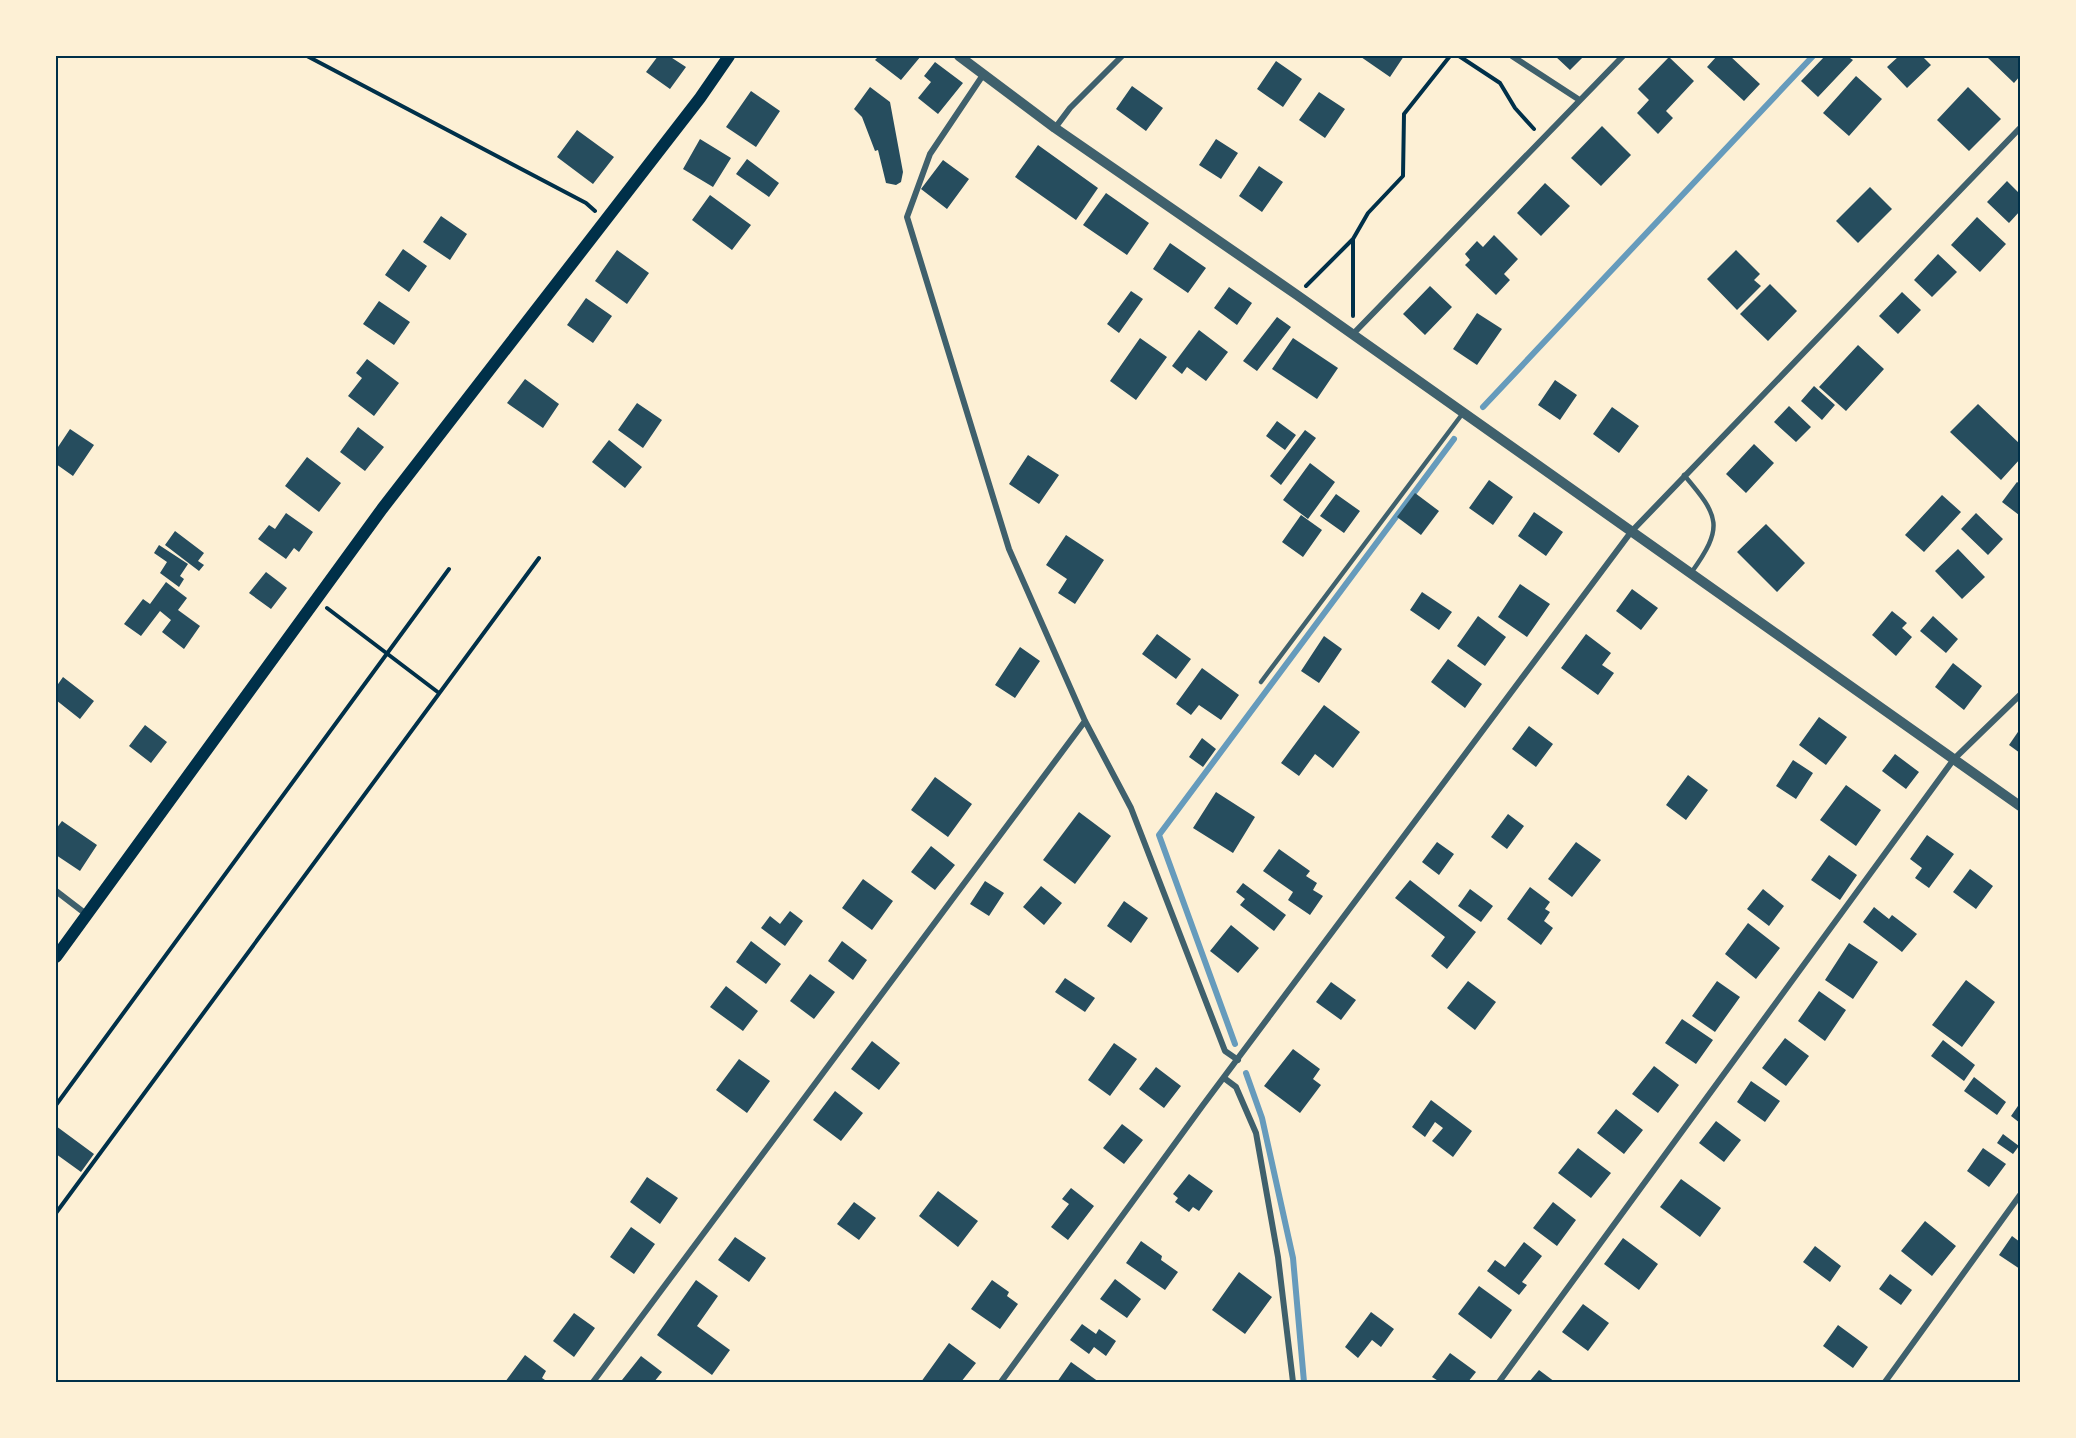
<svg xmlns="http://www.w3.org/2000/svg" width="2076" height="1438" viewBox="0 0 2076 1438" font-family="Arial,sans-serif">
	<rect width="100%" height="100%" fill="#fdf0d5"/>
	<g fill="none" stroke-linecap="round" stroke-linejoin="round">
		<path stroke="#669bbc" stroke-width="6" d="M1483 407 1813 56
			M1235 1044 1159 835 1454 439
			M1246 1073 1262 1118 1293 1258 1304 1382"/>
	</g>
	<path fill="#264d5e" d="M658 56H669L686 67 670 89 646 72Z
		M879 56H921L901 80 875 60Z
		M1362 56H1404L1390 77 1361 57Z
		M1555 56H1584L1570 70Z
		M1717 56H1730L1760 84 1744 101 1707 67Z
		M1825 56H1847L1853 60 1818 97 1801 81Z
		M1899 56H1922L1931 65 1907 88 1887 67Z
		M1990 56H2020V76L2014 83 1988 58Z
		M1669 57 1694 81 1666 111 1673 118 1658 134 1637 113 1649 100 1638 89Z
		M1276 61 1302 79 1283 107 1257 89Z
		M935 62 963 83 938 114 918 98 931 82 924 76Z
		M1856 76 1882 99 1849 136 1823 113Z
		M1132 86 1163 108 1146 131 1116 109Z
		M870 87 890 102 903 172 901 182 896 185 886 183 878 150 875 151 862 117 854 109Z
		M1968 87 2001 119 1969 151 1937 120Z
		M751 91 780 111 756 147 726 127Z
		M1319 92 1345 109 1325 138 1299 120Z
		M1602 126 1631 155 1601 186 1571 158Z
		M577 130 614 157 593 184 557 157Z
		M700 139 731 158 713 187 683 169Z
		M1216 139 1238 153 1221 179 1199 165Z
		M1038 145 1098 188 1076 220 1015 177Z
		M747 159 779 183 769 197 736 174Z
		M943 160 969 179 947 209 921 189Z
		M1259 166 1283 182 1262 212 1239 196Z
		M2007 181 2020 194V211L2009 223 1987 202Z
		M1545 183 1570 206 1541 236 1517 213Z
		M1870 187 1892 209 1858 243 1836 221Z
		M1106 193 1149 223 1127 255 1083 225Z
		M710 195 751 225 732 250 692 220Z
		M441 216 467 234 450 260 423 242Z
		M1977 217 2006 244 1980 272 1951 245Z
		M1494 235 1518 259 1504 274 1510 280 1496 295 1465 265 1470 260 1465 254 1477 241 1483 247Z
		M1170 243 1206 268 1188 293 1153 269Z
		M403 249 427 266 409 292 385 275Z
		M617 250 649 273 627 304 595 281Z
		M1736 250 1760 274 1754 280 1761 286 1737 310 1707 279Z
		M1938 254 1957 272 1932 297 1914 280Z
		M1770 284 1797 311 1768 341 1740 314Z
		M1430 286 1452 307 1425 335 1403 314Z
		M1229 287 1252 303 1237 325 1214 308Z
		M1131 291 1143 299 1119 333 1107 324Z
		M1902 292 1921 310 1898 334 1879 316Z
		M586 298 612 316 593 343 567 325Z
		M379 301 410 322 394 345 363 324Z
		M1477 313 1502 329 1477 365 1453 349Z
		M1277 317 1291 327 1257 371 1243 361Z
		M1199 330 1228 352 1206 381 1187 367 1182 374 1172 366Z
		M1140 338 1167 357 1136 400 1110 381Z
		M1293 338 1338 368 1317 399 1272 369Z
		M1858 345 1884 369 1846 411 1819 387Z
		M367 359 399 383 374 416 348 396 362 378 356 373Z
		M525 379 559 404 543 428 507 403Z
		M1555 380 1577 395 1560 420 1538 405Z
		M1814 386 1835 405 1822 420 1801 401Z
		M637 403 662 420 643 448 618 430Z
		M1978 404 2020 444V459L2001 480 1950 432Z
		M1789 406 1811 427 1796 442 1774 422Z
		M1612 407 1639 426 1619 453 1593 434Z
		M1277 421 1296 435 1285 450 1266 436Z
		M358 427 384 447 365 471 340 452Z
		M70 429 94 445 73 476 56 464V450Z
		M1305 430 1316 438 1281 485 1270 476Z
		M609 440 642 467 625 488 592 462Z
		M1754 444 1774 463 1746 493 1726 474Z
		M1028 455 1059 475 1039 504 1009 484Z
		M307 457 341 483 319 512 285 486Z
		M1310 463 1335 482 1308 519 1283 500Z
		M1489 480 1513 497 1493 525 1469 508Z
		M2017 482 2020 484 2019 515 2002 502Z
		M1415 493 1439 511 1421 535 1397 517Z
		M1336 494 1360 511 1344 533 1320 516Z
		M1942 495 1961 512 1924 552 1905 535Z
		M1534 512 1563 532 1546 556 1518 536Z
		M286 513 313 532 299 552 294 548 286 559 258 539 269 525 275 529Z
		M1976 513 2003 539 1988 555 1961 529Z
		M1301 515 1322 530 1303 557 1282 542Z
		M1766 524 1805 563 1777 592 1737 552Z
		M175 531 204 553 198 561 204 565 199 571 165 545Z
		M1066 535 1104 560 1075 604 1058 593 1067 579 1046 565Z
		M159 545 188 564 180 576 184 579 179 587 160 573 167 562 154 553Z
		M1958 549 1985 577 1962 599 1935 571Z
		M266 572 287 588 271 609 249 593Z
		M166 582 187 598 178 610 200 626 184 649 162 632 171 620 160 611 141 636 124 624 143 599 150 604Z
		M1520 584 1550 604 1527 637 1498 617Z
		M1632 589 1658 608 1641 630 1616 611Z
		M1422 592 1452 612 1439 630 1410 610Z
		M1892 611 1907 623 1902 628 1912 637 1896 656 1872 635Z
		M1478 616 1506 637 1485 666 1457 646Z
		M1933 616 1958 639 1946 653 1920 631Z
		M1157 634 1191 659 1176 679 1142 654Z
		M1586 634 1611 653 1602 665 1614 673 1598 695 1561 668Z
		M1324 636 1342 649 1319 683 1301 671Z
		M1020 647 1040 661 1015 698 995 685Z
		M1448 659 1482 684 1465 708 1431 682Z
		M1953 663 1982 686 1964 710 1935 687Z
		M1202 668 1239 695 1221 720 1199 705 1191 715 1176 704Z
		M63 677 94 701 80 719 56 700V687Z
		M1324 705 1360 732 1333 768 1315 754 1299 776 1281 763Z
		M1819 717 1847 737 1826 765 1799 745Z
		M145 725 167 742 151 763 129 746Z
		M1529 726 1553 744 1536 767 1512 749Z
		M2020 729V753L2009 745Z
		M1202 738 1216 749 1203 767 1189 757Z
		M1895 754 1919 772 1906 789 1882 771Z
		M1793 760 1813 773 1796 799 1776 786Z
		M1688 775 1708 790 1686 820 1666 805Z
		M935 777 972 804 948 837 911 810Z
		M1846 785 1881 810 1856 846 1820 820Z
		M1216 792 1255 817 1233 853 1193 828Z
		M1079 812 1111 836 1075 884 1043 860Z
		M1508 814 1524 826 1507 849 1491 837Z
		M62 821 97 845 80 871 56 855V829Z
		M1927 835 1954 854 1929 888 1915 878 1922 868 1910 859Z
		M1437 842 1454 854 1439 875 1422 862Z
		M1576 842 1601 860 1572 897 1548 879Z
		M931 846 955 865 935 890 911 872Z
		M1279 849 1310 871 1306 876 1317 883 1313 890 1323 896 1310 915 1288 900 1293 892 1263 871Z
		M1829 855 1857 875 1840 900 1811 880Z
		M1970 869 1993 886 1976 909 1953 892Z
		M863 879 893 901 872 930 842 908Z
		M1410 880 1476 932 1447 969 1431 956 1445 937 1395 898Z
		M985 881 1004 893 989 916 970 904Z
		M1243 883 1286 915 1274 931 1240 905 1245 899 1236 892Z
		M1041 886 1062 903 1044 925 1023 907Z
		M1530 887 1550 902 1545 909 1550 912 1544 921 1553 928 1541 945 1507 919Z
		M1470 889 1493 906 1481 922 1458 906Z
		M1763 889 1784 906 1769 926 1747 909Z
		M1124 901 1148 918 1131 943 1107 926Z
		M1874 907 1889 919 1892 915 1917 934 1902 952 1863 922Z
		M790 911 803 921 785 946 761 928 770 916 780 924Z
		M1748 923 1780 948 1756 979 1725 954Z
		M1231 925 1259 948 1238 973 1210 951Z
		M751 941 781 964 766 984 736 962Z
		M842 941 867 960 853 980 828 961Z
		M1849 943 1878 962 1853 999 1825 980Z
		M810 974 835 992 814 1019 790 1001Z
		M1065 978 1095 998 1085 1012 1055 992Z
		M1966 980 1995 1002 1962 1047 1932 1025Z
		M1468 981 1496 1002 1475 1030 1447 1008Z
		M1717 981 1740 997 1715 1032 1692 1016Z
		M1331 982 1356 1000 1341 1020 1316 1002Z
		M726 986 758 1011 743 1031 710 1007Z
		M1819 991 1846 1010 1825 1041 1798 1021Z
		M1682 1019 1713 1040 1696 1064 1665 1043Z
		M1785 1038 1809 1056 1786 1086 1762 1068Z
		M1943 1040 1975 1065 1964 1081 1931 1056Z
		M872 1041 900 1063 879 1090 851 1069Z
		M1114 1043 1137 1059 1110 1096 1088 1080Z
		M1293 1049 1320 1069 1313 1079 1321 1085 1300 1113 1264 1086Z
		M739 1059 770 1081 747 1113 716 1090Z
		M1654 1066 1679 1085 1658 1113 1632 1094Z
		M1156 1067 1181 1086 1164 1108 1139 1089Z
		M1974 1077 2006 1102 1997 1115 1964 1091Z
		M1751 1081 1780 1101 1765 1122 1737 1102Z
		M835 1091 863 1113 841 1141 813 1120Z
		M1431 1100 1472 1131 1453 1157 1432 1141 1443 1128 1435 1122 1425 1137 1412 1127Z
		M2020 1103V1123L2011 1116Z
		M1616 1109 1643 1130 1624 1154 1597 1133Z
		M1716 1121 1741 1140 1724 1162 1699 1143Z
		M1122 1124 1143 1140 1124 1164 1103 1148Z
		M56 1126 94 1154 81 1172 56 1154Z
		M2003 1134 2019 1146 2013 1154 1997 1143Z
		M1578 1148 1611 1173 1591 1198 1558 1173Z
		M1983 1148 2006 1164 1989 1187 1967 1171Z
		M1189 1174 1213 1191 1199 1211 1193 1207 1189 1212 1175 1202 1178 1198 1173 1194Z
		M647 1177 678 1198 660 1224 630 1202Z
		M1681 1179 1721 1208 1700 1237 1660 1207Z
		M1071 1188 1094 1206 1068 1240 1051 1227 1069 1204 1062 1199Z
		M938 1191 978 1221 958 1247 919 1216Z
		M854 1202 876 1218 859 1240 837 1224Z
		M1553 1202 1576 1220 1557 1246 1533 1228Z
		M1925 1221 1956 1246 1932 1276 1901 1251Z
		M631 1227 655 1244 634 1274 610 1257Z
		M2012 1236 2020 1242V1269L1999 1255Z
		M735 1237 766 1258 749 1282 718 1260Z
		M1623 1238 1658 1264 1639 1290 1604 1264Z
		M1141 1241 1162 1256 1161 1260 1178 1272 1165 1290 1126 1263Z
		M1524 1242 1542 1256 1522 1282 1527 1285 1519 1295 1487 1271 1495 1260 1505 1267Z
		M1815 1246 1841 1266 1830 1282 1803 1262Z
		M1239 1272 1272 1297 1245 1334 1212 1310Z
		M1890 1274 1912 1290 1901 1305 1879 1289Z
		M1115 1279 1141 1299 1127 1318 1100 1299Z
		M696 1280 718 1296 697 1326 730 1350 712 1375 657 1335Z
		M992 1280 1009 1292 1007 1296 1018 1304 1000 1329 971 1309Z
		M1479 1286 1512 1310 1491 1339 1458 1314Z
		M1583 1304 1609 1323 1588 1351 1562 1332Z
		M1371 1312 1394 1329 1381 1347 1372 1340 1358 1358 1345 1347Z
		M574 1313 595 1328 574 1357 553 1341Z
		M1082 1324 1096 1334 1099 1329 1116 1341 1106 1356 1094 1347 1089 1354 1070 1340Z
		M1838 1325 1868 1347 1853 1368 1823 1346Z
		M949 1343 976 1363 961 1382H921Z
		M1450 1353 1476 1372 1468 1382H1440L1432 1377Z
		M525 1355 546 1371 542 1378 548 1382H505Z
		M641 1356 662 1372 654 1382H625L622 1380Z
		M1071 1362 1099 1382H1057Z
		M1539 1370 1555 1382H1529Z"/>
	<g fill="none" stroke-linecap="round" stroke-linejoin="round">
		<path stroke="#003049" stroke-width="4" d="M307 56 586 203 595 211
			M1459 56 1500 83 1515 108 1534 129
			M1306 286 1353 239 1368 213 1403 176 1404 114 1450 56
			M1353 316V239
			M327 608 439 693
			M56 1105 449 569
			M56 1213 539 558"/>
		<path stroke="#3f606c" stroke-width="4.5" d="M1684 475C1720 517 1724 527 1691 573
			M1261 682 1463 413"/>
		<path stroke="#3f606c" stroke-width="6" d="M1512 56 1578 99
			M983 75 930 154 907 217 1009 549 1085 721 1131 808 1225 1051 1238 1060
			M1055 128 1070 108 1122 56
			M1353 334 1623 56
			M56 891 86 914
			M1224 1078 1236 1087 1256 1133 1278 1257 1293 1382
			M593 1382 1085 721
			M1001 1382 1203 1105 1631 532 2020 128
			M1499 1382 1954 759 2020 695
			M1885 1382 2020 1195"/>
		<path stroke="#3f606c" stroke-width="10" d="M959 56 1055 128 1297 295 2020 806"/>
		<path stroke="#003049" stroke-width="12" d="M56 957 382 509 700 98 729 56"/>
	</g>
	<rect width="2076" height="1438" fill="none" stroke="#fdf0d5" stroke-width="114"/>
	<rect x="57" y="57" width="1962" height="1324" fill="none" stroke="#003049" stroke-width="2"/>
</svg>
